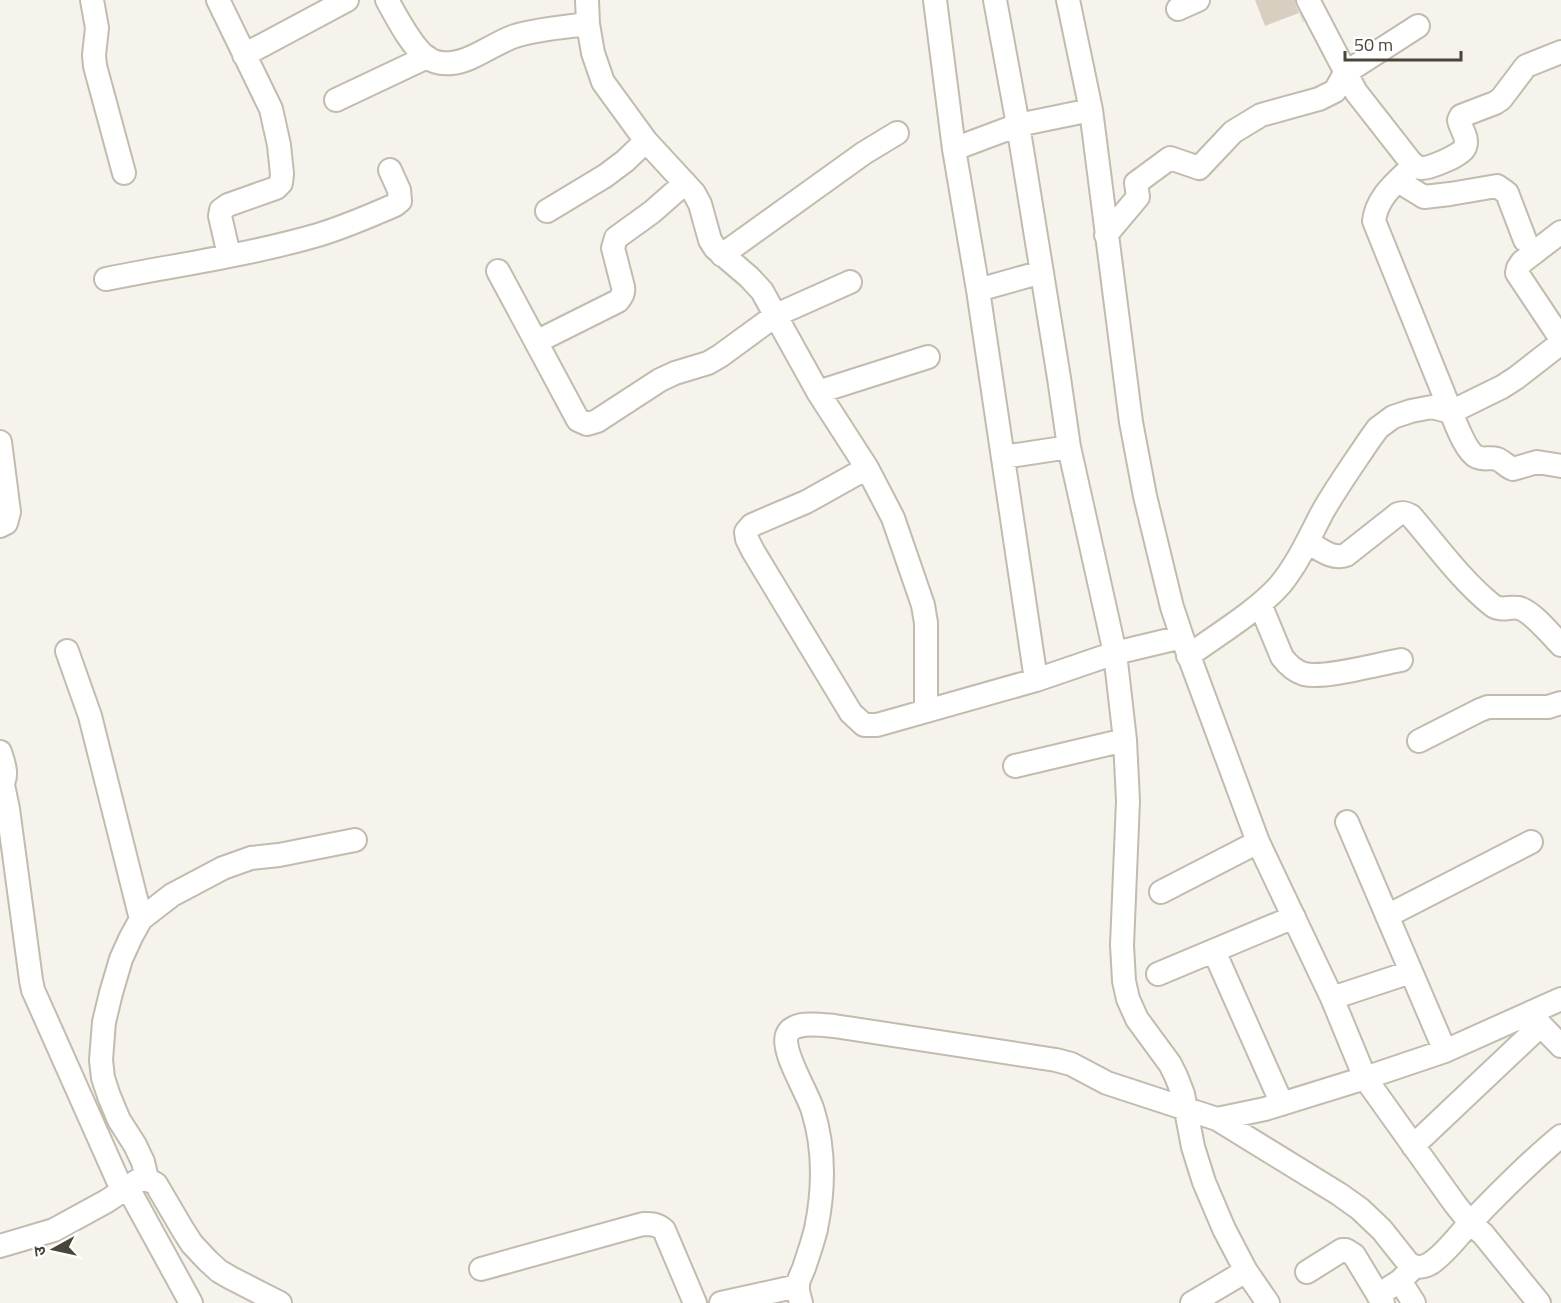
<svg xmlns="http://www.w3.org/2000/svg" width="1561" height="1303" viewBox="0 0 1561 1303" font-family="'Titillium Web','Noto Sans Devanagari',sans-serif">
	<rect width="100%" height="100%" fill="#f6f3ec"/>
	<path fill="#d8cfc1" d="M1255 0H1295L1296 6 1304 22H1303L1299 13 1265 26Z"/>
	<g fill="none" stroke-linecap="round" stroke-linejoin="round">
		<g stroke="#c2bbae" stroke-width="26">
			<path id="minor" d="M92 0 97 28 94 55 95 66 124 173
				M218 0 271 109 279 145 282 174 281 183 276 188 228 205 221 210 220 216 229 255
				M387 0C396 16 411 46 426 57 433 62 443 64 452 63 473 61 494 43 515 36 538 29 564 27 588 24
				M587 0 588 24 593 53 603 82 646 141 694 193 700 204 710 240 715 248 749 277 762 291 818 392 867 468 893 518 923 605 926 623V711
				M935 0 954 149 978 290 1036 680
				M995 0 1018 125 1059 378 1069 447 1115 653 1125 740 1128 801 1122 945 1124 981 1128 999 1137 1019 1170 1064 1176 1076 1183 1094 1193 1147 1204 1182 1224 1229 1246 1271 1268 1303
				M1068 0 1091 110 1131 422 1145 496 1161 562 1172 607 1182 637 1258 842 1332 998 1365 1078 1455 1204 1470 1223 1483 1234 1539 1303
				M1308 0 1356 92 1410 161C1414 165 1417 168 1422 168 1430 168 1463 155 1465 147 1469 138 1460 128 1459 120L1461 116 1495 103 1501 99 1526 66 1561 52
				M1178 9 1198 0
				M244 55 347 0
				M336 100 427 57
				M954 149 1018 125 1091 110
				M1414 165C1397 182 1377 196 1374 221L1451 412
				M1398 181 1424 197 1450 194 1497 186 1507 193 1525 240
				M547 211 605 176 625 161 646 141
				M1561 232 1522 262 1518 268 1517 273 1561 339
				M1106 235 1138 197 1136 183 1170 158 1199 168 1233 132 1261 115 1319 99 1335 91 1345 73 1418 26
				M722 255 864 153 897 133
				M498 271 578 420 587 424 597 421 660 380 675 373 708 363 720 356 776 315 850 282
				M106 279C176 265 249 255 318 235 344 227 370 216 395 205L400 201 399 190 390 170
				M978 290 1042 272
				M536 342 618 301C622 296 624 293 623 287L613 248 616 238 652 212 685 183
				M1561 343 1516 378 1502 387 1451 412C1456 424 1466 452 1477 457 1484 460 1490 457 1497 459 1503 461 1507 467 1513 469L1537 462 1561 466
				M818 392 928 357
				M0 442 9 512 6 523 0 526
				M1003 457 1069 447
				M867 468 806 502 752 525 746 532 747 539 753 551 851 713 864 725H877L1036 680 1115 653 1182 637
				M1308 542C1320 549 1332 560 1346 555L1398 514C1403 512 1406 513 1411 516 1436 545 1462 581 1492 605 1501 612 1510 606 1519 608 1533 612 1551 635 1561 645
				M1260 604 1282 657C1288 665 1294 671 1304 674 1325 679 1378 664 1401 660
				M67 651 90 716 141 919
				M1188 656C1217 635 1257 611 1280 585 1298 563 1309 538 1322 513 1336 488 1354 463 1370 439L1378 428 1393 417 1411 411 1432 407 1451 412
				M1419 741 1480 710 1488 707H1548L1561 703
				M0 752C4 764 9 777 0 787
				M1015 766 1125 740
				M3 785 8 809 31 980 33 990 123 1192
				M1347 822 1445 1051
				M1161 892 1258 842
				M1387 916 1531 842
				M1214 951 1282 1104
				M1158 974 1294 917
				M1332 998 1411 972
				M1531 1015 1561 1046
				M1217 1119 1265 1109 1365 1078 1445 1051 1561 999
				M1413 1146 1541 1025
				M147 1179 143 1162 135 1145 119 1120 109 1096 103 1078 101 1060 104 1022 111 993 121 959 131 937 141 919 172 895 223 868 251 858 279 855 355 840
				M128 1188 191 1303
				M0 1246 54 1230 107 1201 137 1181 147 1179 156 1184 183 1230 192 1244 208 1261 219 1271 231 1278 280 1303
				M481 1269 643 1224C652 1224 657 1224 664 1230L695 1303
				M1307 1272 1342 1250H1346L1354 1255 1383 1303
				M1400 1281 1414 1303
				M1378 1295 1400 1281 1414 1267
				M721 1303 798 1286
				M801 1303C800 1298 797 1290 798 1285 798 1280 802 1273 804 1268 808 1255 813 1242 816 1229 824 1190 825 1150 813 1111 808 1093 781 1052 787 1035 793 1020 822 1025 834 1026L1056 1060 1071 1064 1107 1083 1217 1119 1339 1194 1360 1209 1382 1230 1409 1264C1417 1268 1423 1268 1431 1263 1446 1253 1458 1236 1470 1223 1498 1194 1530 1161 1561 1136
				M1192 1303 1246 1271"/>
		</g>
		<use href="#minor" stroke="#fff" stroke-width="22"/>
	</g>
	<g transform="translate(54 1249) rotate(262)" stroke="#ffffff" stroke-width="4.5" paint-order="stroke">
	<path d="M0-4.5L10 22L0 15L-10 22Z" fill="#4b4439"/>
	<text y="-9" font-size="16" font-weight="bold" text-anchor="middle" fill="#4b4439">उ</text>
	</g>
	<path d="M1345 51v9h116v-9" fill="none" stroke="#4b4439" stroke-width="3"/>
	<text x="1354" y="51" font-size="18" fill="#4b4439" stroke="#ffffff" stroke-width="4.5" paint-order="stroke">50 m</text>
</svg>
